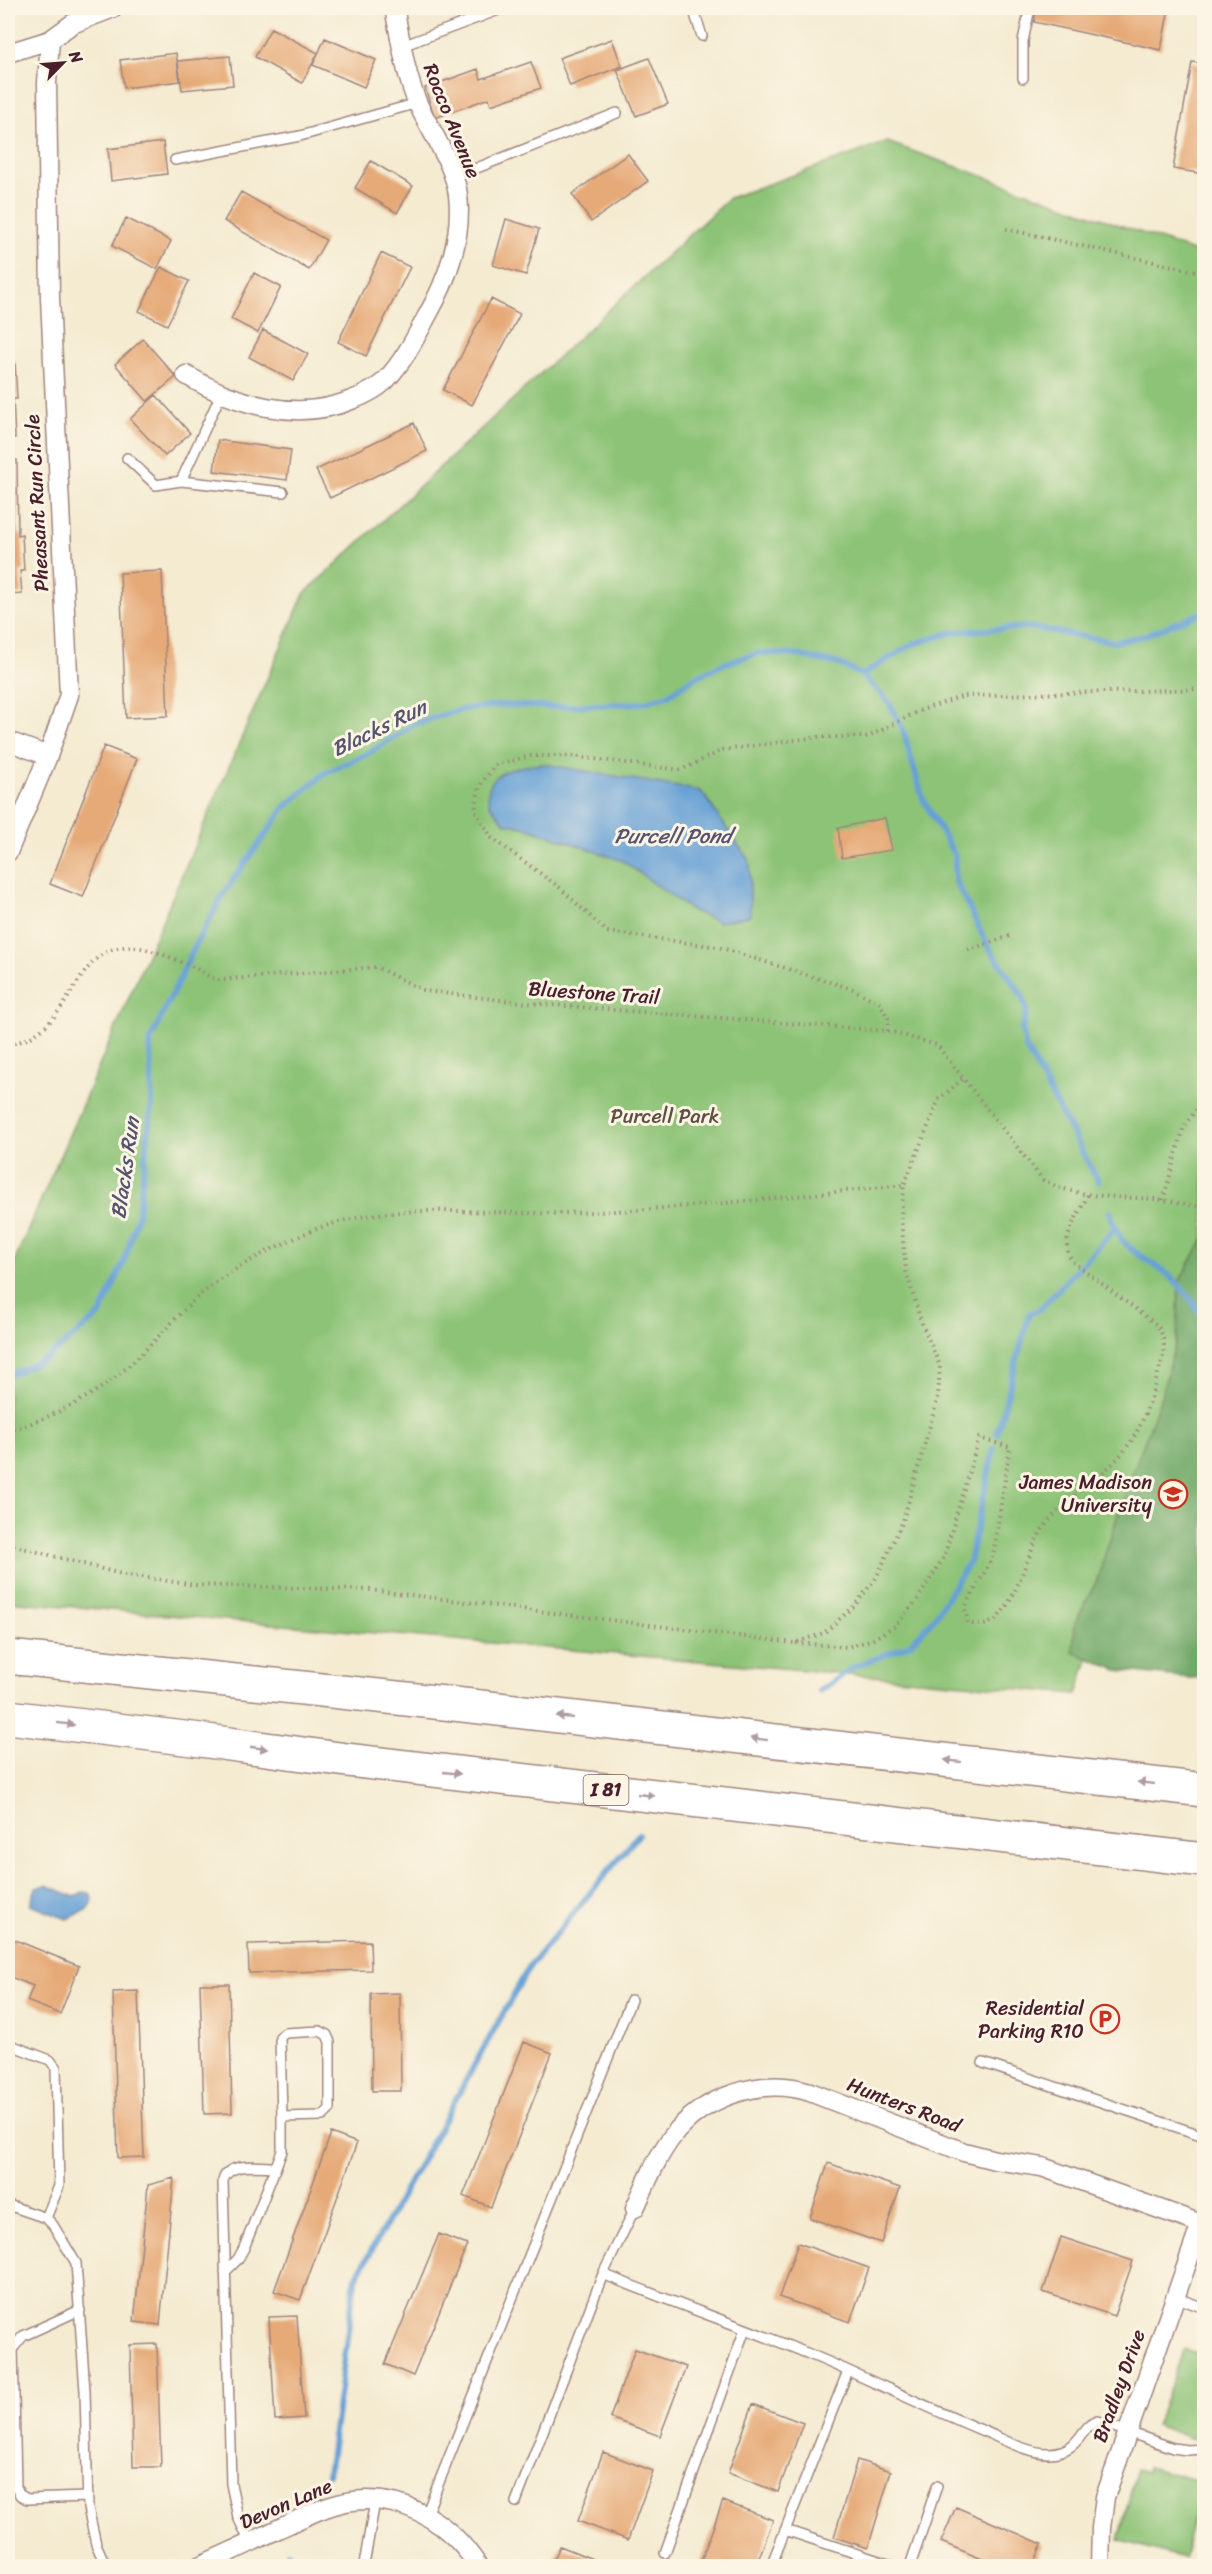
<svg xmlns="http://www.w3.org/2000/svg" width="1212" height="2574" viewBox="0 0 1212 2574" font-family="Sriracha,sans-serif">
	<rect width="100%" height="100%" fill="#fcf5e5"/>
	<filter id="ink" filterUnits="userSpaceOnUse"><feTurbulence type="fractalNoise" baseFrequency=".0167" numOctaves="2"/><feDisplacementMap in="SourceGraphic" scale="12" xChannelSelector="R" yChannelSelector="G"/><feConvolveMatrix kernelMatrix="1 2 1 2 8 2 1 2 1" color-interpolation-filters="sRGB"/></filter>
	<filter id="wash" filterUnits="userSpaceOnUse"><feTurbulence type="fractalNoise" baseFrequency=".008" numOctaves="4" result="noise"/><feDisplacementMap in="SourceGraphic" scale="24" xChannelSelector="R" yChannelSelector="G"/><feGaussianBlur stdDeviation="1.35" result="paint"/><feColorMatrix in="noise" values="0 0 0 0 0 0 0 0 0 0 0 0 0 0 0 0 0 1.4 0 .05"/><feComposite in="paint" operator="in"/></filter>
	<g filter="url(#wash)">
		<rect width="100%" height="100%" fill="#f4ebd1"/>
		<path fill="#8cc376" stroke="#6b7150" stroke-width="1.5" d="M887 142 1204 255V1294L1077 1694 8 1601V1276L304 594 729 198Z
			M1184 2349 1204 2357V2407L1193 2439 1156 2425Z
			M1148 2467 1203 2482 1183 2558 1118 2540 1137 2469 1147 2472Z"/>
		<path fill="#71a967" stroke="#5e6449" stroke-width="1.5" d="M1204 1238V1677L1190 1678 1117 1670 1073 1652 1075 1623 1097 1580 1123 1499 1160 1400 1177 1338 1179 1282Z"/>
		<path fill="#66a0d5" stroke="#586080" stroke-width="1.5" d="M544 764 701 791 750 862V916L719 922 691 910 623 861 532 829 505 823 489 804C489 800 487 793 489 789 495 767 525 766 544 764Z
			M46 1885 75 1897 82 1892 90 1893 93 1901 87 1910 67 1919 30 1905 36 1888Z"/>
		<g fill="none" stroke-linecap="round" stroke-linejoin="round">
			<path stroke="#66a0d5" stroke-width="6" d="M862 675 888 701 902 727 923 799 955 856V880L989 948 1022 995 1027 1012 1022 1029 1026 1048 1098 1181
				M1110 1212C1119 1253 1145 1254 1172 1278 1184 1289 1194 1305 1204 1318
				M8 1376 47 1358 100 1315 124 1262 138 1214 152 1103 150 1041 197 942 224 893 285 807 325 773 367 754 417 723 464 709 504 705 550 707 643 703 668 695 699 675 726 663 759 653 797 655 839 664 862 675 913 644 954 632 1028 627 1115 642 1143 636 1204 612
				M997 1434 1029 1314 1040 1309 1114 1230
				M819 1691 854 1667 909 1645 933 1620 969 1562 994 1448
				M328 2475 355 2280 529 1967 639 1834
				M288 2566V2553"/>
		</g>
		<g id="blocks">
			<path fill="#e6aa78" d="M1037 8H1169L1161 50 1034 22Z
				M271 28 318 53 302 83 255 57Z
				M325 38 376 60 364 87 313 65Z
				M612 39 622 66 570 86 559 58Z
				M176 53 180 81 124 88 120 60Z
				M230 56 233 85 182 90 178 61Z
				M649 58 668 104 636 116 617 70Z
				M531 62 541 88 491 105 489 98 435 118 425 88 478 69 481 79Z
				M1192 62 1204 64V174L1173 169Z
				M163 142 167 174 111 181 108 149Z
				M628 154 648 181 591 222 572 194Z
				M371 161 413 186 397 213 355 188Z
				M241 192 326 240 309 270 224 221Z
				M126 218 171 241 157 269 112 246Z
				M506 219 539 229 526 275 493 265Z
				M381 253 410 267 366 356 338 342Z
				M161 267 189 281 167 325 139 311Z
				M254 273 281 287 258 333 231 319Z
				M8 288H10L12 323H8Z
				M491 299 520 314 472 405 443 390Z
				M263 330 308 354 293 381 249 357Z
				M143 339 176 377 147 401 115 364Z
				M8 341H9L10 362H15L17 399H13L15 438H8Z
				M156 395 190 433 165 456 130 419Z
				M414 423 427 451 330 498 316 470Z
				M218 440 291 450 287 480 214 471Z
				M8 460H17L18 535 22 534 24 571H20L22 594 8 595Z
				M162 571 168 716 126 718 120 573Z
				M104 746 137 759 83 897 50 884Z
				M885 818 892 850 842 858 838 828Z
				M8 1937 79 1966 60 2014 27 2001 33 1986 8 1976Z
				M370 1941 371 1970 249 1973 248 1944Z
				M200 1984H229L232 2113 204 2114Z
				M138 1991 144 2157 118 2158 113 1992Z
				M400 1993 401 2091H372L371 1994Z
				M524 2042 552 2053 491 2207 463 2196Z
				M331 2133 357 2143 300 2300 274 2291Z
				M828 2163 900 2188 881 2243 810 2218Z
				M174 2178 160 2325 134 2322 148 2185Z
				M439 2234 467 2245 413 2376 385 2364Z
				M1061 2237 1133 2261 1114 2316 1043 2292Z
				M798 2243 869 2268 850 2322 779 2297Z
				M297 2316 304 2418 275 2420 269 2317Z
				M157 2344 161 2467H133L130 2345Z
				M635 2349 686 2367 660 2436 610 2418Z
				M753 2404 803 2423 778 2492 728 2473Z
				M603 2452 653 2471 628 2540 578 2521Z
				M857 2460 891 2471 868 2548 834 2537Z
				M723 2501 773 2520 756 2566H699Z
				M956 2507 1042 2544 1033 2566H999L941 2542Z
				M560 2546 610 2566H551Z"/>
		</g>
	</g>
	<g filter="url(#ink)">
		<use href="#blocks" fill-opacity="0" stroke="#9f857e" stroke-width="1.5"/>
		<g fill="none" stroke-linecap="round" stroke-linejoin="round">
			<g stroke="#9f857e" stroke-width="12">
				<path id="service" d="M693 8 702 36
					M402 46 504 8
					M1023 78V41L1030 8
					M175 160 300 136 418 103
					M454 177 617 113
					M221 394 181 481 283 492
					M127 458 156 485 181 481
					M320 2031 327 2035 330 2042V2109L323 2116 282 2117 280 2037 285 2033Z
					M8 2044 50 2060 56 2068 59 2186 46 2218
					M983 2063 1204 2136
					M8 2205 46 2218 53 2225 76 2263 85 2391 88 2508 96 2544 106 2566
					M225 2272 238 2259 244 2248 282 2151V2117
					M603 2274C677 2305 754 2330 828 2362 881 2385 933 2410 986 2432 1004 2440 1030 2454 1050 2453 1082 2451 1080 2426 1097 2421L1173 2448 1187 2450 1204 2449
					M1175 2297 1204 2308
					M80 2310 23 2336 13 2348 16 2487 20 2495 27 2499 87 2497
					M516 2502 603 2274 635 2208
					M426 2515 631 2000
					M785 2530 894 2566
					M250 2543 238 2517 231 2484 223 2181C227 2161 260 2167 276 2167
					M665 2553 745 2329
					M364 2565 375 2501
					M771 2566 848 2371
					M910 2566 937 2486"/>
			</g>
			<g stroke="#9f857e" stroke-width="21">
				<path id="minor" d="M50 40 72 24 113 8
					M8 53 50 40 47 83 50 298 69 695 48 756 8 852
					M186 375C236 405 298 423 354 399 365 395 376 389 385 381 403 362 415 339 427 316 447 281 463 237 458 195 454 163 431 133 418 104 405 74 401 40 394 8
					M8 741 48 756
					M635 2208C646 2184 656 2158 672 2137 702 2097 762 2076 810 2092L964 2152 995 2160 1042 2167 1204 2225
					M199 2566C226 2554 252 2542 278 2529 300 2519 322 2507 346 2502 401 2492 450 2522 478 2566
					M1100 2566 1101 2528 1105 2497 1201 2224"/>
			</g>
			<g stroke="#9f857e" stroke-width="36">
				<path id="motorway" d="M8 1657 454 1704 1204 1790
					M8 1717 193 1739 347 1760 1204 1860"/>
			</g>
			<path stroke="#9f857e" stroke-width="4" stroke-dasharray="1.5 4.5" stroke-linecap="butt" d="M1006 229 1204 273
				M968 950 1010 936
				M888 1031V1018L880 1003 852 989 718 947 607 932 560 888 492 838 475 811 479 787 495 765 530 756H571L681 770 723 750 818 737H868L921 710 964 696 1204 689
				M8 1044C75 1036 71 941 134 947 150 948 180 961 195 968 204 973 209 978 219 980L376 967 425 991 527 1003 888 1031 937 1045 1043 1180C1083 1201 1119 1195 1163 1200 1177 1202 1191 1205 1204 1208
				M1163 1200 1184 1126 1204 1099
				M8 1431C48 1419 90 1399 123 1371 150 1348 172 1320 199 1296 229 1270 266 1251 302 1235 387 1197 477 1216 566 1213 678 1210 791 1196 904 1185
				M8 1544 121 1574 195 1585 370 1590 794 1643 824 1633 855 1605 876 1578 903 1521 938 1397 940 1366 921 1321 906 1271 901 1219 904 1185 939 1099 964 1078
				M796 1643 848 1647 873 1639 896 1625 917 1600 944 1557 979 1438 1010 1447 993 1556 965 1608 968 1623C972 1624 978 1625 982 1625 1013 1623 1027 1549 1044 1527 1062 1502 1089 1486 1111 1465 1137 1441 1148 1411 1157 1377 1163 1357 1169 1343 1157 1325L1073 1262C1057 1242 1078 1216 1088 1195"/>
			<use href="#service" stroke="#fff" stroke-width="9"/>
			<use href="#minor" stroke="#fff" stroke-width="18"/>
			<use href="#motorway" stroke="#fff" stroke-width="33"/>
		</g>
		<defs><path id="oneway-solid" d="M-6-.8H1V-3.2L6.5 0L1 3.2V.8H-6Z" transform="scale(1.5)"/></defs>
		<g fill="#ae9aa0">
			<use href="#oneway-solid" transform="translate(565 1717) rotate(-174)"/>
			<use href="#oneway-solid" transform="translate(66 1724) rotate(7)"/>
			<use href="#oneway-solid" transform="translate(759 1739) rotate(-173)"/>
			<use href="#oneway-solid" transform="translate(259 1748) rotate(8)"/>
			<use href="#oneway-solid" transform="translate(953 1761) rotate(-173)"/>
			<use href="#oneway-solid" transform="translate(452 1773) rotate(6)"/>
			<use href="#oneway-solid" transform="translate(1146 1783) rotate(-174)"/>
			<use href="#oneway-solid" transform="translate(646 1795) rotate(6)"/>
		</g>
	</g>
	<defs>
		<g id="university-ring" transform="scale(1.5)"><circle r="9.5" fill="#fcf5e5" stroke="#c8321e" stroke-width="1.5"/><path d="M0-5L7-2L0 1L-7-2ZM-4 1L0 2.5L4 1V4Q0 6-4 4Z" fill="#c8321e"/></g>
		<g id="parking-ring" transform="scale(1.5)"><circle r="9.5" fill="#fcf5e5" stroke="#c8321e" stroke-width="1.5"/><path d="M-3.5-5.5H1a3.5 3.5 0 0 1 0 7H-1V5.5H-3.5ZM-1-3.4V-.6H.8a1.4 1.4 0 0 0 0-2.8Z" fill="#c8321e"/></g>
	</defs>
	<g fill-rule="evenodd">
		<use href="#university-ring" x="1173" y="1494"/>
		<use href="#parking-ring" x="1105" y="2019"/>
	</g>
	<g text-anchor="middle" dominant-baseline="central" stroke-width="6" stroke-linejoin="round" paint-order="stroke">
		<rect fill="#fcf5e5" stroke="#7f5f63" stroke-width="1.5" x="583.5" y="1775" width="45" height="30" rx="4.5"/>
		<g font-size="18" font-weight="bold" fill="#4a1f2b">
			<text x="606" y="1790">I 81</text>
		</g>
		<g font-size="20" fill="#4a1f2b" stroke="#fcf5e5">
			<text transform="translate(452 121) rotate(68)">Rocco Avenue</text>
			<text transform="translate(37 503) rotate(-93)">Pheasant Run Circle</text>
			<text transform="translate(594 993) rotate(4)">Bluestone Trail</text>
			<text transform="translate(904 2105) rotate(21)">Hunters Road</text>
			<text transform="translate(1119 2386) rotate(-70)">Bradley Drive</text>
			<text transform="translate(286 2504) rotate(-23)">Devon Lane</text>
		</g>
		<g font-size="20" fill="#5e5042" stroke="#fcf5e5">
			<text x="665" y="1116">Purcell Park</text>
		</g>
		<g font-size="20" fill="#4a1f2b" stroke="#fcf5e5" text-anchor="end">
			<text x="1152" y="1482">James Madison<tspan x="1152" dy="23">University</tspan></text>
			<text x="1084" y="2008">Residential<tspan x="1084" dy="23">Parking R10</tspan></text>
		</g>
		<g font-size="21" font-style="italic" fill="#55536f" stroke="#fcf5e5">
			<text transform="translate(379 728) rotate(-26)">Blacks Run</text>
			<text x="673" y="836">Purcell Pond</text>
			<text transform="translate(125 1168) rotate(-82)">Blacks Run</text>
		</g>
	</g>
	<rect width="1212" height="2574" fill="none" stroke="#fcf5e5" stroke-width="30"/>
	<g transform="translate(63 63) rotate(65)" stroke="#fcf5e5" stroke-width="4.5" paint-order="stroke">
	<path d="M0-4.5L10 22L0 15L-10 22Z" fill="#4a1f2b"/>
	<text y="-9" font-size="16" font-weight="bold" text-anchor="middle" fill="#4a1f2b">N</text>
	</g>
</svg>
